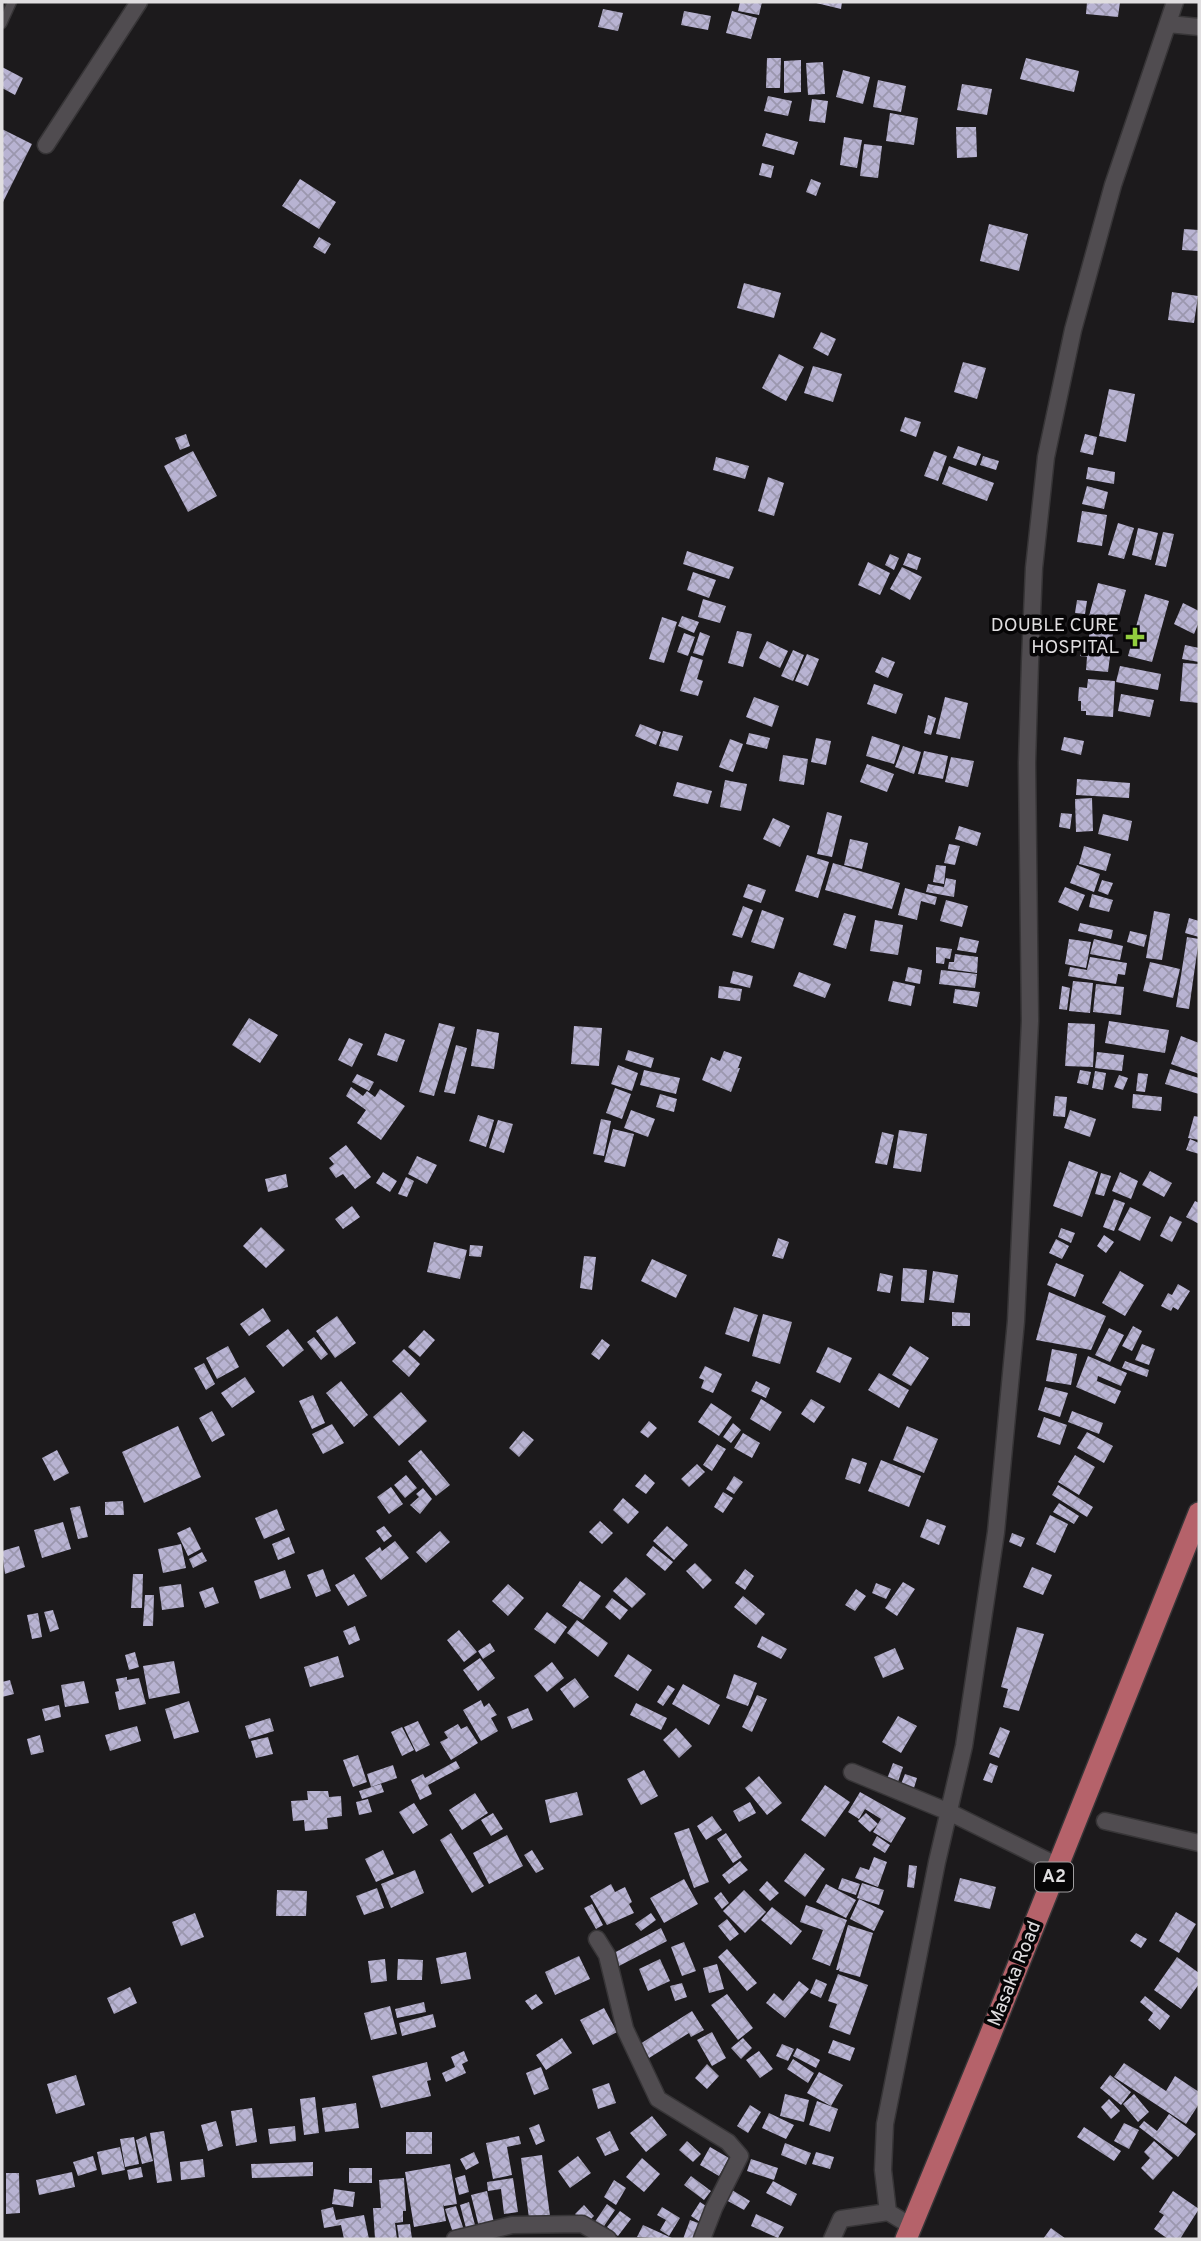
<svg xmlns="http://www.w3.org/2000/svg" width="1201" height="2241" viewBox="0 0 1201 2241" font-family="Overpass,sans-serif">
	<defs>
		<pattern id="building-cross-hatch" width="8" height="8" patternUnits="userSpaceOnUse" patternTransform="scale(1.75)"><rect width="8" height="8" fill="#b8b3d2"/><path d="M0 0l8 8M0 8l8-8" fill="none" stroke="#9b97ae"/></pattern>
	</defs>
	<rect width="100%" height="100%" fill="#1c1a1c"/>
	<path fill="url(#building-cross-hatch)" d="M740 2H762L759 15 738 11Z
		M812 2H842L841 9Z
		M1087 2H1120L1118 17 1086 14Z
		M603 9 623 13 618 31 598 27Z
		M684 11 711 16 708 30 681 25Z
		M732 11 757 18 751 39 726 33Z
		M767 58H781L780 88H766Z
		M1026 58 1079 71 1074 92 1020 79Z
		M801 60V92L784 93V61Z
		M823 62 825 94 808 95 806 63Z
		M2 67 23 78 15 95 2 88Z
		M843 70 870 77 863 104 836 97Z
		M878 80 906 86 901 112 873 107Z
		M962 84 992 89 987 115 957 110Z
		M768 96 792 101 788 116 764 111Z
		M812 99 828 101 825 123 809 121Z
		M890 113 918 118 914 145 886 141Z
		M956 127H976L977 157 957 158Z
		M2 129 32 144 2 204Z
		M766 133 798 142 794 155 762 146Z
		M844 137 862 140 857 168 840 165Z
		M864 144 882 146 878 178 860 176Z
		M762 163 774 166 771 178 759 175Z
		M300 179 336 202 319 229 282 206Z
		M811 179 821 183 816 196 806 192Z
		M989 224 1028 234 1019 271 980 261Z
		M1184 229 1199 230V251L1182 250Z
		M319 237 331 244 325 254 313 247Z
		M744 283 781 293 774 318 737 308Z
		M1172 292 1198 296 1194 323 1168 320Z
		M821 332 836 339 828 356 813 348Z
		M779 354 804 367 786 401 762 388Z
		M963 362 986 368 977 399 954 392Z
		M813 366 842 374 833 402 804 393Z
		M1109 389 1135 394 1126 442 1099 436Z
		M905 417 921 422 916 437 900 431Z
		M186 434 190 446 180 450 175 438Z
		M1085 434 1097 437 1093 455 1080 452Z
		M958 446 981 454 976 466 953 458Z
		M193 451 217 496 188 512 164 466Z
		M934 451 947 456 938 481 924 476Z
		M983 456 999 461 996 470 980 465Z
		M716 457 749 466 745 479 713 470Z
		M949 466 994 483 987 501 942 484Z
		M1088 467 1115 472 1114 484 1086 479Z
		M768 477 784 483 774 516 758 511Z
		M1087 486 1108 492 1104 509 1082 504Z
		M1082 511 1107 515 1102 546 1077 542Z
		M1118 523 1134 528 1124 559 1108 555Z
		M1138 528 1158 533 1151 560 1132 555Z
		M1163 532 1174 534 1166 567 1155 565Z
		M687 551 734 567 729 579 683 564Z
		M908 553 921 558 917 570 903 565Z
		M890 554 899 558 894 570 885 565Z
		M868 562 890 573 880 595 858 585Z
		M902 567 922 577 910 600 890 589Z
		M693 572 716 580 709 598 687 590Z
		M1098 583 1126 590 1117 623 1089 616Z
		M1145 594 1169 601 1152 662 1128 656Z
		M703 599 726 606 720 623 698 617Z
		M1077 600 1087 601 1085 614 1075 613Z
		M1183 603 1199 611V622L1194 634 1174 624Z
		M682 616 699 622 694 633 678 626Z
		M662 617 677 622 664 663 649 659Z
		M1090 630 1113 633 1108 672 1086 670 1087 657 1080 656 1082 643H1088Z
		M737 631 752 634 743 667 728 663Z
		M700 632 710 636 703 656 693 653Z
		M684 633 695 637 688 656 677 652Z
		M767 641 788 651 780 668 759 658Z
		M1185 645 1199 648V662L1182 659Z
		M793 650 804 655 793 681 781 676Z
		M807 654 819 659 808 686 795 681Z
		M691 656 703 660 697 679 703 681 698 696 680 691Z
		M882 657 895 662 888 678 875 672Z
		M1183 663 1199 664V703L1180 701Z
		M1120 666 1161 674 1158 690 1116 682Z
		M1088 679 1115 681 1113 717 1086 715V711H1081V701H1078L1079 687 1087 688Z
		M874 684 903 694 896 714 867 704Z
		M1121 694 1154 700 1150 717 1118 711Z
		M754 697 779 706 772 727 746 717Z
		M945 697 968 703 960 739 936 734Z
		M928 715 936 718 931 735 924 733Z
		M640 724 661 732 656 745 635 736Z
		M663 731 683 736 678 751 659 746Z
		M749 733 770 738 767 749 746 744Z
		M872 736 900 745 894 764 866 756Z
		M1064 737 1084 741 1081 755 1061 750Z
		M816 738 831 741 826 765 811 762Z
		M730 739 743 744 733 772 719 767Z
		M903 746 921 752 914 774 895 767Z
		M924 751 948 756 943 779 918 774Z
		M783 755 808 759 804 785 779 781Z
		M951 757 974 761 968 787 945 782Z
		M867 764 894 774 887 792 860 782Z
		M1077 779 1130 783 1129 798 1076 795Z
		M725 780 747 784 741 811 720 807Z
		M677 782 712 791 708 804 673 796Z
		M1092 798 1093 831 1076 832 1075 799Z
		M827 812 842 816 832 857 817 854Z
		M1061 813 1072 814 1070 829 1059 827Z
		M1103 814 1132 821 1128 841 1098 834Z
		M773 818 790 826 780 847 763 839Z
		M959 826 981 833 977 846 955 839Z
		M850 839 868 843 862 869 844 865Z
		M949 844 960 846 955 865 944 863Z
		M1084 846 1111 854 1106 871 1079 864Z
		M807 855 829 862 818 898 795 891Z
		M833 863 900 883 892 909 825 890Z
		M936 865 946 866 944 884 933 882Z
		M1077 865 1100 874 1094 892 1070 883Z
		M946 878 956 880 954 897 926 892 928 884 944 887Z
		M1102 880 1113 883 1108 895 1098 891Z
		M748 884 766 890 761 903 743 897Z
		M1065 887 1085 895 1078 911 1058 902Z
		M905 888 937 897 935 905 921 901 917 920 898 915Z
		M1092 894 1113 900 1109 912 1089 907Z
		M946 900 968 906 962 927 940 921Z
		M743 906 753 910 742 938 732 935Z
		M762 910 784 918 774 949 751 942Z
		M1154 911 1170 914 1162 960 1146 958Z
		M844 913 856 916 846 949 833 945Z
		M1189 918 1199 921V937L1185 933Z
		M875 920 903 925 898 955 870 951Z
		M1080 923 1113 930 1111 939 1078 931Z
		M1130 931 1147 935 1144 947 1127 942Z
		M960 937 979 941 976 953 957 950Z
		M1187 937 1199 939 1189 1009 1176 1007Z
		M1069 939 1091 942 1086 968 1065 964Z
		M1094 939 1123 946 1120 960 1090 954Z
		M936 947 952 949 950 959 945 958 944 964 936 963Z
		M955 954 978 957 977 973 948 969 949 962H954Z
		M1090 957 1127 963 1125 975 1118 974 1116 984 1068 976 1070 967 1087 970Z
		M1150 962 1180 969 1173 998 1143 991Z
		M908 967 922 970 920 984 905 981Z
		M941 970 977 974 975 988 939 984Z
		M733 971 753 976 750 988 730 983Z
		M799 972 831 984 825 998 793 986Z
		M893 981 915 986 911 1006 888 1001Z
		M1073 981 1093 983 1090 1013 1069 1011Z
		M1096 984 1124 987 1121 1015 1093 1012Z
		M719 986 742 989 740 1001 718 998Z
		M1062 986 1070 988 1067 1010 1059 1009Z
		M955 989 980 992 977 1007 953 1003Z
		M249 1018 278 1035 260 1063 232 1045Z
		M1109 1021 1169 1030 1165 1053 1105 1043Z
		M439 1023 455 1027 434 1096 419 1092Z
		M1068 1023 1095 1024 1093 1067 1065 1066Z
		M574 1026 602 1028 599 1066 571 1064Z
		M477 1029 499 1033 494 1069 471 1066Z
		M385 1033 405 1040 397 1062 377 1055Z
		M1181 1036 1199 1043V1074L1171 1064Z
		M349 1038 363 1044 352 1067 338 1060Z
		M456 1045 467 1048 455 1094 444 1092Z
		M628 1050 654 1058 651 1068 625 1060Z
		M724 1051 742 1057 738 1068H740L731 1092 702 1080 711 1057 720 1061Z
		M1097 1052 1124 1055 1122 1071 1095 1068Z
		M618 1065 638 1073 632 1091 611 1084Z
		M1170 1069 1199 1078V1094L1165 1084Z
		M644 1070 680 1078 676 1094 640 1085Z
		M1080 1070 1091 1072 1088 1085 1077 1083Z
		M1095 1071 1106 1073 1103 1090 1092 1088Z
		M1138 1073 1148 1074 1145 1092 1136 1091Z
		M357 1074 374 1082 369 1091 352 1082Z
		M1119 1075 1128 1078 1123 1090 1114 1087Z
		M351 1087 363 1096 367 1091 375 1097 380 1089 405 1106 381 1140 357 1123 366 1110 346 1096Z
		M615 1088 631 1094 622 1119 606 1113Z
		M660 1094 677 1099 674 1112 656 1107Z
		M1133 1094 1162 1097 1161 1111 1132 1108Z
		M1055 1096 1067 1097 1065 1117 1053 1116Z
		M631 1110 655 1119 648 1137 624 1128Z
		M1070 1110 1096 1119 1090 1137 1064 1128Z
		M478 1115 494 1120 486 1147 469 1141Z
		M1194 1116 1199 1117V1140L1188 1138Z
		M601 1119 611 1121 604 1156 593 1154Z
		M498 1120 513 1124 504 1153 489 1148Z
		M613 1129 634 1134 625 1167 604 1162Z
		M899 1130 927 1134 921 1172 893 1168Z
		M882 1132 894 1135 887 1165 875 1163Z
		M1190 1139 1199 1143V1154L1186 1150Z
		M346 1145 371 1177 355 1189 343 1174 336 1178 329 1168 334 1164 329 1158Z
		M417 1156 437 1165 427 1184 408 1174Z
		M1069 1161 1098 1172 1082 1217 1053 1206Z
		M1150 1171 1172 1183 1164 1197 1142 1185Z
		M383 1172 397 1181 390 1192 376 1183Z
		M1120 1172 1138 1181 1131 1199 1112 1191Z
		M1101 1173 1111 1176 1104 1196 1095 1194Z
		M286 1174 288 1187 268 1192 265 1179Z
		M406 1177 414 1181 407 1197 398 1194Z
		M1114 1199 1125 1203 1114 1231 1103 1227Z
		M1195 1201 1199 1203V1224L1186 1217Z
		M352 1206 360 1217 343 1229 335 1219Z
		M1130 1207 1151 1217 1140 1241 1118 1230Z
		M1170 1216 1182 1222 1172 1242 1160 1236Z
		M261 1227 285 1250 266 1268 243 1246Z
		M1061 1228 1075 1233 1071 1243 1058 1237Z
		M1104 1235 1114 1242 1106 1253 1097 1246Z
		M778 1238 789 1242 783 1259 772 1256Z
		M1056 1239 1069 1246 1062 1259 1049 1253Z
		M434 1242 467 1250 460 1279 427 1272Z
		M470 1245 483 1246 481 1257 469 1256Z
		M584 1256 596 1257 592 1290 580 1288Z
		M652 1259 687 1275 676 1298 641 1281Z
		M1056 1263 1084 1275 1075 1297 1047 1285Z
		M903 1268 927 1270 924 1303 901 1301Z
		M933 1271 958 1275 954 1303 929 1300Z
		M1120 1271 1144 1285 1125 1316 1102 1303Z
		M880 1273 893 1276 890 1293 877 1291Z
		M1178 1284 1190 1291 1178 1310 1173 1307 1171 1311 1161 1306 1168 1293 1172 1295Z
		M1049 1292 1106 1316 1091 1350 1036 1340Z
		M734 1307 758 1315 749 1342 725 1334Z
		M263 1308 271 1321 249 1336 240 1324Z
		M952 1312 970 1313V1326H952Z
		M763 1314 792 1322 780 1364 752 1356Z
		M337 1316 356 1343 335 1358 316 1331Z
		M1133 1326 1142 1331 1132 1351 1122 1346Z
		M1109 1328 1124 1335 1110 1362 1095 1355Z
		M288 1329 304 1350 283 1367 266 1346Z
		M424 1330 435 1340 420 1357 408 1347Z
		M314 1337 328 1354 321 1360 307 1342Z
		M602 1339 610 1345 599 1360 591 1354Z
		M1142 1344 1155 1349 1149 1365 1135 1360Z
		M228 1346 239 1367 217 1379 206 1358Z
		M910 1346 929 1358 911 1386 892 1375Z
		M828 1347 852 1358 840 1383 816 1372Z
		M404 1349 420 1364 409 1377 392 1361Z
		M1052 1349 1077 1354 1071 1385 1046 1381Z
		M1088 1356 1127 1373 1121 1386 1098 1376 1097 1381 1121 1391 1115 1404 1076 1387Z
		M1125 1361 1149 1370 1147 1377 1122 1368Z
		M204 1363 215 1384 206 1390 194 1368Z
		M705 1366 722 1374 713 1393 701 1388 704 1380 699 1378Z
		M879 1373 909 1390 899 1408 868 1390Z
		M245 1377 255 1392 232 1408 221 1393Z
		M341 1381 368 1415 354 1427 326 1393Z
		M756 1381 770 1388 766 1398 751 1391Z
		M1045 1387 1068 1393 1060 1417 1038 1410Z
		M401 1392 427 1421 399 1446 373 1417Z
		M313 1395 325 1423 312 1429 299 1401Z
		M761 1399 782 1412 770 1431 750 1419Z
		M811 1399 825 1407 814 1423 801 1414Z
		M711 1403 732 1417 719 1436 698 1422Z
		M212 1411 225 1435 212 1442 199 1418Z
		M1072 1411 1103 1423 1099 1434 1068 1422Z
		M1044 1417 1067 1425 1060 1445 1037 1437Z
		M649 1421 657 1428 648 1438 640 1432Z
		M733 1423 741 1430 731 1443 723 1437Z
		M332 1424 344 1443 323 1454 312 1434Z
		M178 1426 201 1477 144 1503 122 1452Z
		M907 1426 938 1439 924 1473 893 1460Z
		M523 1431 534 1440 519 1457 509 1448Z
		M1087 1432 1113 1446 1104 1463 1077 1448Z
		M743 1433 760 1443 752 1458 734 1448Z
		M717 1444 726 1449 712 1471 703 1465Z
		M57 1450 69 1473 54 1481 42 1458Z
		M421 1450 450 1485 436 1496 408 1461Z
		M1075 1455 1095 1467 1079 1495 1058 1482Z
		M852 1458 867 1463 860 1484 845 1479Z
		M881 1460 921 1476 909 1507 868 1491Z
		M697 1464 705 1472 689 1487 681 1479Z
		M645 1474 655 1483 646 1494 635 1486Z
		M406 1475 417 1488 405 1498 394 1485Z
		M734 1476 743 1482 734 1494 726 1489Z
		M1058 1485 1093 1507 1087 1517 1052 1495Z
		M391 1487 403 1504 389 1514 377 1497Z
		M423 1488 432 1499 420 1514 410 1505 419 1497 416 1494Z
		M723 1492 733 1498 723 1513 714 1507Z
		M623 1498 639 1512 628 1524 613 1510Z
		M123 1501 124 1515H105V1502Z
		M1059 1503 1079 1516 1074 1524 1053 1512Z
		M80 1506 88 1537 78 1539 70 1508Z
		M277 1509 285 1530 264 1539 255 1518Z
		M1050 1515 1068 1524 1055 1553 1036 1544Z
		M927 1519 946 1526 939 1545 920 1537Z
		M600 1521 613 1533 602 1544 589 1532Z
		M63 1522 71 1549 42 1558 34 1530Z
		M384 1526 392 1536 384 1542 376 1531Z
		M667 1526 688 1545 674 1560 653 1541Z
		M190 1527 201 1549 188 1556 177 1533Z
		M440 1531 450 1542 426 1563 416 1552Z
		M1012 1533 1025 1538 1021 1547 1009 1542Z
		M289 1537 295 1553 278 1560 272 1544Z
		M395 1541 409 1558 381 1580 365 1558 380 1547 382 1551Z
		M181 1544 186 1568 163 1573 158 1549Z
		M19 1546 25 1567 5 1574 2 1551Z
		M653 1546 673 1562 665 1571 646 1555Z
		M202 1552 207 1561 193 1568 189 1559Z
		M695 1563 712 1580 703 1589 686 1571Z
		M1032 1567 1052 1575 1043 1595 1023 1587Z
		M323 1569 331 1591 316 1597 307 1575Z
		M745 1569 754 1576 745 1590 735 1583Z
		M285 1570 291 1588 260 1599 254 1581Z
		M133 1574H143L142 1608H131Z
		M354 1574 367 1596 348 1606 335 1585Z
		M626 1577 646 1594 632 1608 613 1591Z
		M580 1581 601 1596 583 1620 562 1606Z
		M903 1582 915 1589 897 1616 885 1608Z
		M876 1583 891 1589 886 1599 872 1593Z
		M181 1584 184 1607 162 1610 159 1587Z
		M508 1584 524 1598 508 1616 492 1601Z
		M213 1587 219 1603 205 1608 199 1592Z
		M856 1589 866 1596 855 1611 845 1605Z
		M145 1595H154L153 1626H143Z
		M743 1596 765 1614 756 1625 734 1607Z
		M612 1598 628 1610 620 1620 605 1607Z
		M53 1610 59 1629 50 1632 44 1612Z
		M547 1612 567 1627 555 1644 534 1629Z
		M38 1613 42 1637 32 1639 27 1615Z
		M577 1620 608 1643 598 1657 567 1633Z
		M355 1626 360 1640 349 1645 343 1631Z
		M1017 1627 1044 1634 1019 1711 1003 1707 1008 1689 1001 1687Z
		M459 1630 477 1652 464 1662 447 1640Z
		M762 1636 787 1649 781 1659 757 1647Z
		M490 1643 495 1651 483 1659 478 1651Z
		M895 1648 904 1669 883 1678 874 1657Z
		M135 1652 139 1667 129 1670 125 1655Z
		M628 1654 652 1670 638 1691 614 1676Z
		M338 1656 344 1677 310 1687 304 1667Z
		M480 1658 495 1678 478 1691 463 1670Z
		M174 1661 180 1693 149 1699 143 1666Z
		M552 1662 564 1678 547 1692 534 1676Z
		M734 1674 757 1683 748 1706 726 1698Z
		M127 1677V1680L139 1678 146 1704 119 1710 115 1692 119 1691 116 1679Z
		M575 1678 589 1697 574 1708 560 1689Z
		M10 1680 14 1694 2 1697V1682Z
		M84 1681 89 1703 65 1707 61 1685Z
		M683 1684 720 1705 709 1725 672 1704Z
		M668 1685 675 1689 663 1706 657 1702Z
		M757 1695 767 1699 752 1732 742 1727Z
		M481 1700 484 1707 489 1703 497 1715 491 1718 498 1731 481 1741 463 1710Z
		M189 1701 199 1732 174 1739 165 1709Z
		M636 1703 667 1718 661 1730 630 1715Z
		M59 1705 61 1717 45 1721 42 1709Z
		M528 1708 533 1720 512 1729 507 1717Z
		M898 1716 917 1726 901 1753 882 1742Z
		M270 1718 274 1731 249 1739 245 1726Z
		M418 1721 430 1745 416 1752 404 1727Z
		M458 1724 461 1729 467 1726 478 1743 451 1760 440 1742 448 1738 444 1732Z
		M137 1726 141 1741 110 1751 105 1735Z
		M402 1727 414 1750 402 1756 391 1732Z
		M1000 1727 1010 1731 999 1758 989 1754Z
		M676 1728 692 1746 679 1758 663 1740Z
		M40 1735 44 1752 31 1755 27 1739Z
		M268 1737 273 1754 256 1758 251 1741Z
		M358 1755 367 1782 353 1787 343 1760Z
		M456 1761 460 1768 428 1785 432 1794 420 1800 411 1780 423 1774 425 1778Z
		M893 1763 903 1767 898 1782 887 1779Z
		M990 1763 998 1766 992 1783 983 1780Z
		M393 1765 397 1778 371 1787 367 1774Z
		M644 1770 658 1796 641 1805 627 1779Z
		M905 1774 917 1778 914 1788 901 1784Z
		M759 1776 782 1803 767 1815 745 1788Z
		M381 1784 384 1792 362 1799 359 1791Z
		M825 1785 850 1802 825 1837 801 1820Z
		M307 1791H328L329 1797 341 1796 342 1816 327 1818 328 1829 305 1831 304 1820 293 1821 291 1801 308 1800Z
		M577 1792 583 1815 550 1823 545 1800Z
		M860 1792 906 1818 891 1843 873 1832 881 1819 865 1809 859 1819 848 1812Z
		M475 1793 488 1813 462 1830 449 1810Z
		M368 1799 372 1812 359 1815 356 1802Z
		M750 1802 756 1813 739 1822 733 1811Z
		M414 1803 428 1825 413 1834 399 1812Z
		M493 1813 503 1829 491 1836 481 1820Z
		M866 1813 878 1824 870 1832 858 1821Z
		M712 1816 722 1830 706 1840 697 1826Z
		M689 1828 709 1882 694 1888 674 1833Z
		M451 1833 484 1886 472 1893 440 1840Z
		M726 1833 742 1857 733 1863 717 1839Z
		M507 1835 523 1866 489 1884 473 1853Z
		M877 1836 890 1845 885 1853 872 1845Z
		M383 1850 394 1874 376 1882 365 1859Z
		M532 1850 544 1869 536 1873 524 1855Z
		M805 1853 825 1869 805 1897 784 1881Z
		M874 1857 887 1862 878 1887 855 1878 860 1867 869 1870Z
		M740 1861 748 1870 729 1884 722 1875Z
		M909 1865 917 1866 914 1888 907 1887Z
		M415 1870 424 1893 391 1908 381 1884Z
		M842 1878 860 1884 856 1895 838 1889Z
		M960 1878 996 1887 990 1909 954 1901Z
		M684 1879 698 1904 664 1923 650 1898Z
		M767 1881 779 1893 770 1901 759 1890Z
		M862 1883 884 1890 879 1905 857 1898Z
		M611 1884 615 1892 625 1887 632 1902 629 1904 634 1913 607 1925 590 1896Z
		M826 1884 856 1900 846 1918 816 1902Z
		M377 1888 384 1908 364 1915 356 1896Z
		M277 1890 307 1891 306 1916H276Z
		M744 1890 766 1912 745 1933 723 1911Z
		M721 1892 729 1903 722 1909 714 1898Z
		M859 1899 884 1911 874 1931 850 1919Z
		M592 1904 603 1925 596 1929 584 1908Z
		M806 1905 847 1920 830 1966 812 1959 823 1930 800 1922Z
		M772 1907 802 1931 791 1945 761 1920Z
		M1176 1912 1196 1924 1179 1953 1159 1941Z
		M195 1913 204 1937 181 1946 172 1922Z
		M651 1913 656 1920 641 1931 635 1924Z
		M727 1919 739 1934 730 1941 718 1926Z
		M848 1925 873 1933 860 1977 839 1971 840 1968 838 1970H836Z
		M661 1928 667 1941 619 1966 612 1954Z
		M1136 1933 1147 1939 1141 1948 1130 1941Z
		M684 1942 696 1971 682 1976 671 1947Z
		M727 1949 757 1983 747 1991 718 1957Z
		M466 1952 471 1979 441 1984 436 1958Z
		M579 1956 590 1979 555 1995 545 1972Z
		M1177 1957 1199 1973V1984L1181 2009 1154 1990Z
		M385 1959 387 1981 371 1983 368 1961Z
		M398 1959 423 1960 422 1980H397Z
		M660 1959 670 1981 648 1991 639 1969Z
		M717 1964 724 1989 709 1993 703 1968Z
		M838 1974 868 1985 850 2035 829 2027 837 2004 828 2001Z
		M816 1979 827 1984 821 1998 810 1993Z
		M799 1981 809 1989 785 2018 766 2003 774 1993 783 2001Z
		M682 1983 687 1997 675 2001 670 1986Z
		M130 1987 137 2003 114 2014 107 1998Z
		M536 1994 543 2003 532 2010 525 2001Z
		M727 1994 753 2028 738 2040 711 2005Z
		M1145 1996 1170 2016 1160 2030 1148 2020 1153 2013 1140 2002Z
		M424 2002 426 2012 397 2018 395 2009Z
		M390 2006 397 2034 371 2040 364 2013Z
		M604 2008 617 2032 593 2045 580 2020Z
		M692 2011 704 2030 691 2037 689 2033 649 2058 640 2044Z
		M433 2014 436 2027 402 2036 399 2023Z
		M712 2032 726 2058 712 2066 697 2040Z
		M562 2038 572 2053 546 2070 536 2055Z
		M743 2038 752 2048 741 2059 731 2048Z
		M833 2040 855 2048 850 2061 828 2053Z
		M782 2044 794 2049 788 2061 776 2056Z
		M797 2048 820 2060 816 2068 793 2056Z
		M464 2051 468 2061 462 2064 466 2073 446 2082 442 2073 455 2067 451 2057Z
		M759 2051 773 2069 760 2078 746 2060Z
		M793 2059 814 2073 808 2083 787 2069Z
		M427 2062 431 2080 427 2081 431 2096 381 2108 372 2076Z
		M1124 2063 1166 2091 1175 2076 1199 2092V2104L1186 2124 1114 2077Z
		M707 2064 719 2076 707 2089 695 2078Z
		M541 2067 549 2089 534 2095 526 2073Z
		M819 2072 843 2085 831 2106 807 2093Z
		M76 2075 85 2105 56 2114 47 2084Z
		M1110 2075 1131 2092 1121 2105 1100 2088Z
		M609 2083 616 2103 598 2109 592 2089Z
		M785 2094 809 2100 804 2122 780 2116Z
		M1134 2094 1149 2112 1138 2122 1123 2104Z
		M315 2097 319 2133 304 2135 300 2099Z
		M1109 2099 1120 2111 1111 2119 1101 2107Z
		M817 2101 838 2109 830 2132 809 2125Z
		M356 2103 359 2128 325 2132 322 2108Z
		M750 2105 761 2112 748 2133 737 2126Z
		M252 2108 257 2142 236 2146 231 2111Z
		M769 2113 794 2125 786 2139 762 2128Z
		M1169 2114 1196 2134 1178 2157 1139 2127 1144 2121 1157 2131Z
		M652 2116 667 2135 646 2152 630 2133Z
		M216 2121 223 2146 208 2151 201 2125Z
		M1124 2123 1139 2130 1129 2149 1114 2141Z
		M539 2124 545 2141 536 2145 529 2128Z
		M295 2126 296 2141 270 2144 268 2129Z
		M1084 2127 1121 2151 1114 2161 1077 2137Z
		M164 2131 172 2181 157 2183 150 2133Z
		M610 2131 619 2150 605 2156 596 2138Z
		M406 2132H432V2154H406Z
		M146 2136 153 2161 142 2164 136 2140Z
		M519 2136 521 2144 507 2147 512 2175 493 2179 486 2143Z
		M134 2137 139 2164 125 2167 120 2139Z
		M687 2141 701 2154 693 2162 679 2150Z
		M1154 2141 1173 2158 1153 2180 1141 2168 1150 2158 1144 2152Z
		M785 2143 811 2153 806 2165 781 2155Z
		M120 2147 125 2170 102 2175 97 2152Z
		M710 2147 729 2158 719 2176 700 2165Z
		M474 2152 479 2163 466 2170 460 2159Z
		M816 2152 834 2157 830 2169 812 2164Z
		M542 2155 550 2216 529 2218 521 2158Z
		M93 2156 97 2170 78 2176 73 2162Z
		M578 2156 591 2173 570 2188 558 2171Z
		M642 2158 660 2174 644 2192 626 2177Z
		M203 2159 205 2177 181 2180 180 2162Z
		M751 2159 778 2168 774 2180 747 2171Z
		M313 2162V2176L252 2178 251 2164Z
		M450 2164 457 2204 444 2206 443 2204 446 2221 414 2227 405 2172Z
		M141 2167 143 2177 129 2180 127 2170Z
		M349 2168H372V2183H349Z
		M72 2172 75 2187 39 2195 36 2180Z
		M6 2173H19L20 2213 6 2214Z
		M465 2175 469 2192 459 2195 455 2178Z
		M691 2176 711 2191 704 2200 684 2185Z
		M404 2178 406 2211H403V2222L395 2223 397 2239H375L373 2208H381L379 2180Z
		M513 2178 518 2212 504 2214 501 2189 488 2191 487 2182Z
		M614 2180 626 2188 616 2205 604 2197Z
		M773 2181 797 2194 791 2206 766 2193Z
		M334 2189 355 2192 353 2207 332 2204Z
		M732 2190 750 2201 744 2210 726 2200Z
		M487 2191 494 2223 479 2227 471 2195Z
		M1173 2191 1199 2209 1180 2239H1168L1154 2229 1164 2215 1159 2212Z
		M469 2202 475 2225 466 2228 460 2205Z
		M700 2202 709 2208 700 2222 691 2216Z
		M607 2204 615 2210 600 2232 592 2226Z
		M584 2205 594 2216 585 2225 575 2214Z
		M456 2206 464 2230 453 2233 445 2209Z
		M333 2207 336 2220 364 2215 369 2239H344L341 2225 324 2228 321 2210Z
		M662 2207 680 2218 669 2236 660 2230 666 2220 657 2215Z
		M620 2211 631 2219 618 2236 607 2227Z
		M756 2214 784 2227 778 2238 751 2226Z
		M690 2220 704 2225 699 2239H683Z
		M410 2224 412 2239H399L397 2225Z
		M643 2225 674 2239 637 2237Z
		M1051 2228 1066 2239H1043Z"/>
	<g fill="none" stroke-linecap="round" stroke-linejoin="round">
		<g stroke="#373537" stroke-width="11">
			<path id="lane" d="M2 24 12 2"/>
		</g>
		<g stroke="#373537" stroke-width="19">
			<path id="street" d="M1168 24 1199 27
				M46 145 139 2
				M852 1772 949 1812 1058 1866
				M1105 1821 1199 1843
				M597 1939 607 1955 625 2029 658 2099 728 2142 740 2156 714 2208 702 2239
				M911 2226 888 2212 883 2170 885 2124 937 1862 964 1746 996 1532 1016 1321 1030 1021 1027 763 1030 662 1034 568 1046 457 1073 330 1113 185 1175 2
				M455 2239 512 2225 582 2224 608 2239
				M832 2239 841 2219 888 2212"/>
		</g>
		<g stroke="#373537" stroke-width="24">
			<path id="primary" d="M906 2239 989 2038 1199 1513"/>
		</g>
		<use href="#lane" stroke="#504c50" stroke-width="8"/>
		<use href="#street" stroke="#504c50" stroke-width="16"/>
		<use href="#primary" stroke="#b5626a" stroke-width="21"/>
	</g>
	<path fill="#92cd3e" stroke="#060506" stroke-width="2.5" d="M1131.5 626.5h7v7h7v7h-7v7h-7v-7h-7v-7h7z"/>
	<g text-anchor="middle" dominant-baseline="central" stroke-width="7" stroke-linejoin="round" paint-order="stroke">
		<rect fill="#060506" stroke="#9f9d9f" stroke-width="2" x="1035" y="1862.5" width="38" height="29" rx="5"/>
		<g font-size="18" font-weight="bold" fill="#e0dee0">
			<text x="1054" y="1877">A2</text>
		</g>
		<g font-size="19" fill="#e0dee0" stroke="#060506" text-anchor="end">
			<text x="1119" y="626">DOUBLE CURE<tspan x="1119" dy="22">HOSPITAL</tspan></text>
		</g>
		<g font-size="19" fill="#e0dee0" stroke="#060506">
			<text transform="translate(1015 1974) rotate(-68)">Masaka Road</text>
		</g>
	</g>
	<rect width="1201" height="2241" fill="none" stroke="#e0dee0" stroke-width="7"/>
</svg>
